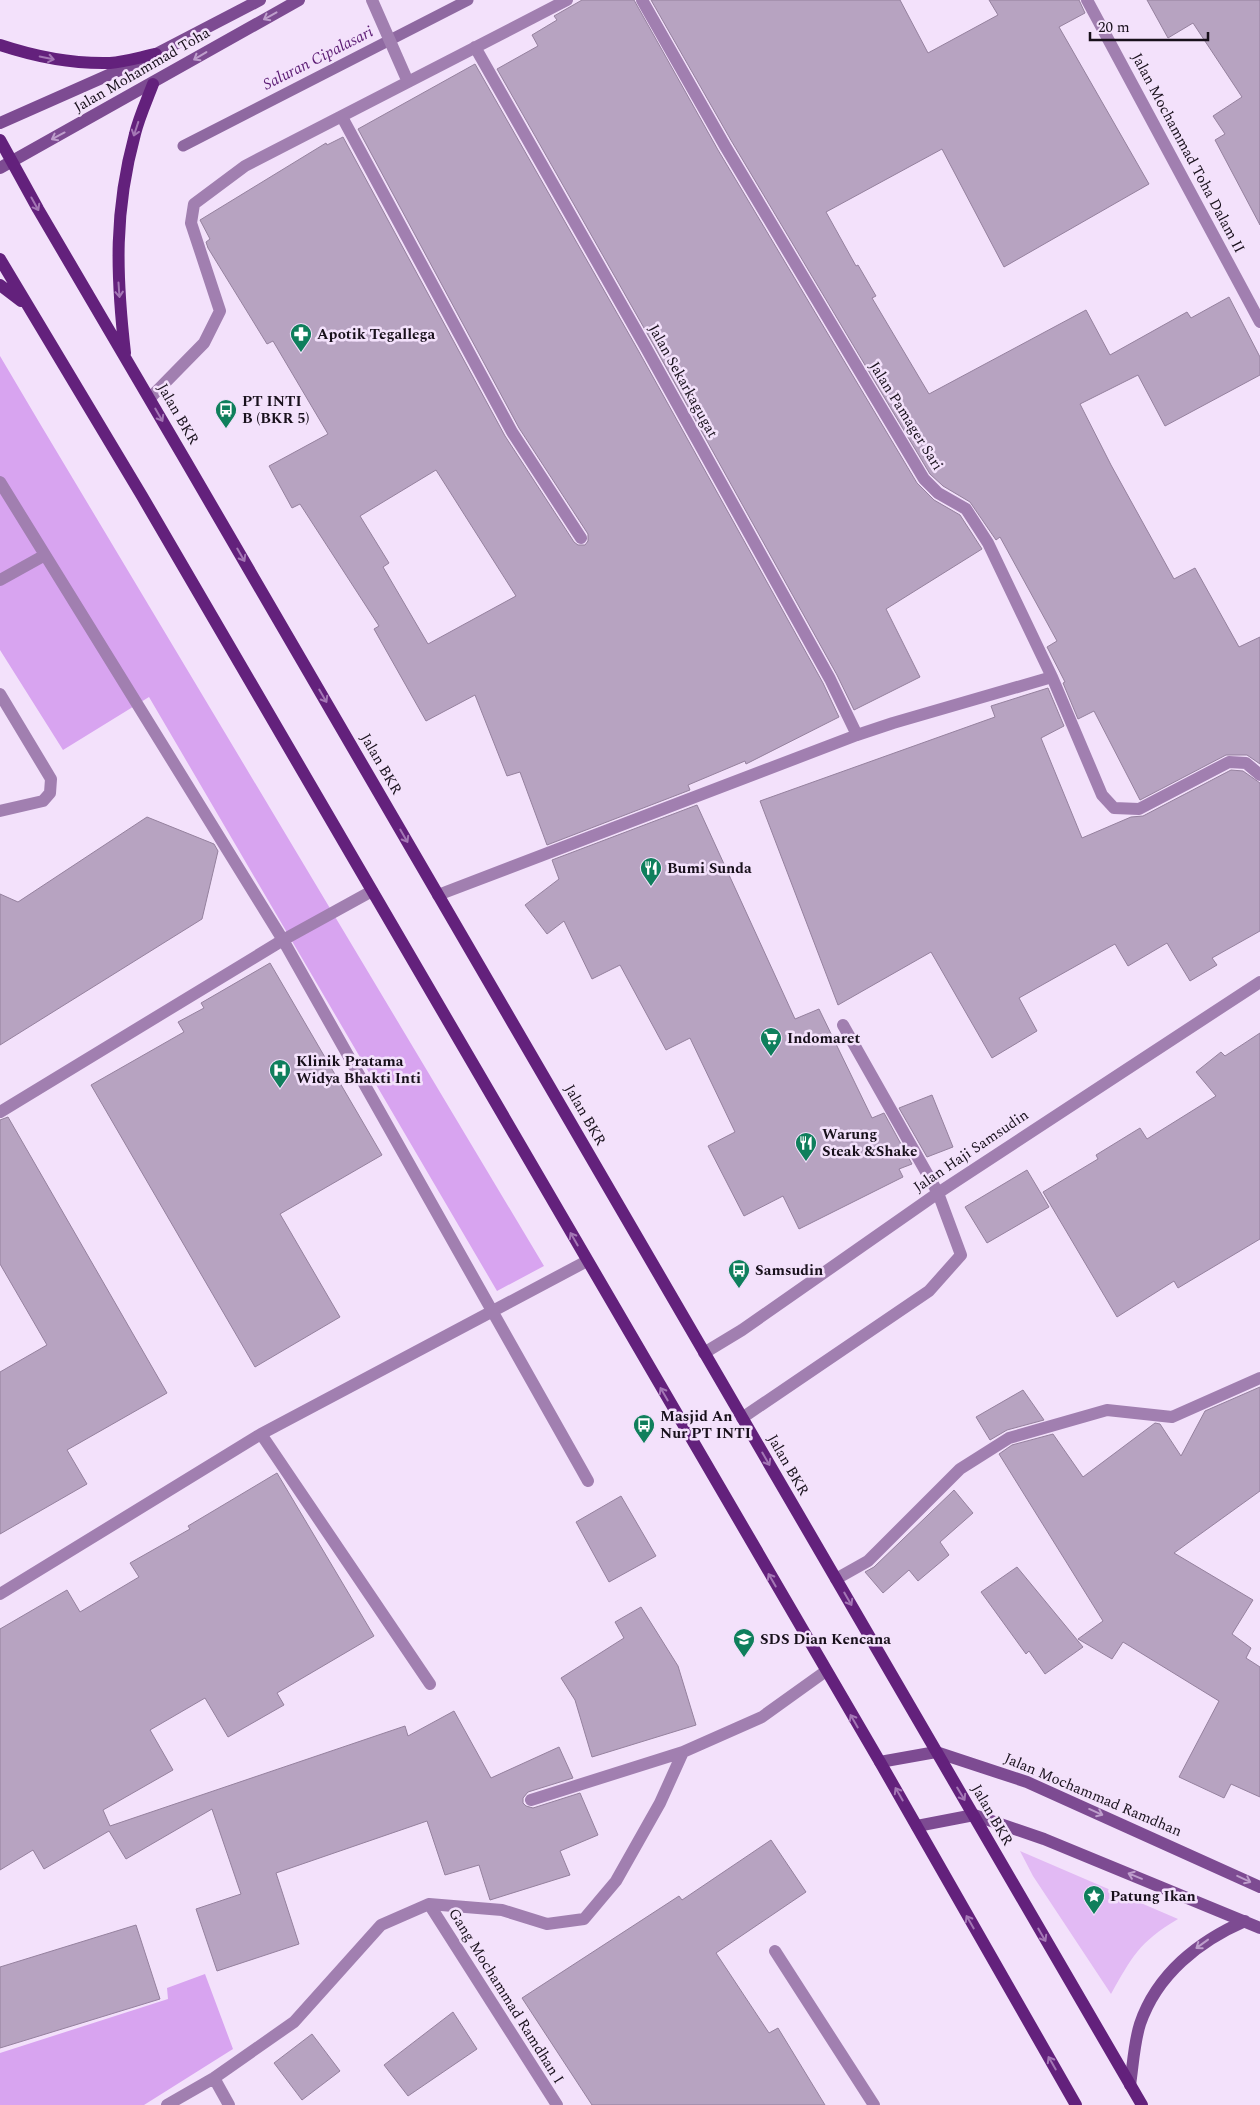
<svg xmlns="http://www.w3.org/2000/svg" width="1260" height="2105" viewBox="0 0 1260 2105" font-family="Spectral,serif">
	<rect width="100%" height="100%" fill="#f3e1fb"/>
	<path fill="#e2baf4" d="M1020 1851 1178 1919C1139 1942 1132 1957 1111 1994L1033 1876Z"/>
	<path fill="#d8a4f0" d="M0 356 39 422 544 1266 497 1291 149 697 63 750 0 650Z
		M205 1974 233 2049 144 2105H0V2053L168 1999 167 1988Z"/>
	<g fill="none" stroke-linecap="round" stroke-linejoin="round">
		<path stroke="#8f69a1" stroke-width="11" d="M183 146 468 0"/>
	</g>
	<path fill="#b7a3c1" stroke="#95819e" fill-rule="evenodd" d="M582 0H634L718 150 917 483 934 500 960 515 982 549 886 609 920 677 854 710 837 675 652 342 497 69 538 46 532 35 557 20 554 16Z
		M651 0H900L928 53 998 15 989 0H1079L1085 13 1059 27 1149 184 1004 267 942 149 826 212 856 266 858 265 876 296 872 298 929 394 1086 310 1110 355 1187 312 1191 318 1229 297 1260 357V375L1165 426 1138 375 1080 404 1111 465 1174 579 1195 568 1239 647 1260 637V764L1247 755H1226L1140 800 1094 711 1078 719 1063 683 1065 682 1047 647 1057 641 1000 537 996 540 970 502 943 486 930 474 732 142Z
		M1147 0H1260V225L1215 140 1225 134 1213 116 1242 97 1193 23 1168 38Z
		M475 64 638 350 823 683 839 717 746 764 745 761 688 785 690 790 547 845 520 772 507 776 475 695 426 721 374 629 379 626 300 504 292 508 269 466 328 434 273 341 267 344 208 248 206 242 210 239 200 220 326 143 327 145 343 137 505 436 574 542 578 545H585L588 541V534L519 428 358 129ZM436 470 516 596 428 644 383 567 389 563 360 516Z
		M1048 688 1064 726 1041 738 1082 838 1131 817 1143 816 1231 770 1243 771 1260 783V931L1212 958 1217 965 1190 981 1167 943 1128 966 1115 944 1019 998 1037 1031 992 1058 931 952 838 1005 760 801 995 717 991 706Z
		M697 805 795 1019 819 1009 872 1118 884 1113 912 1164 899 1169 903 1177 799 1229 783 1196 744 1216 708 1146 735 1132 690 1038 666 1050 620 965 592 979 564 921 547 934 525 905 559 879 552 860Z
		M147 817 214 844 218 851 202 919 0 1045V894L18 902Z
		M270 963 382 1155 280 1214 340 1317 255 1367 91 1085 184 1032 178 1022 204 1008 201 1003Z
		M1260 1033V1239L1178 1288 1174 1281 1117 1317 1043 1192 1098 1159 1096 1155 1140 1128 1147 1139 1216 1096 1196 1072 1221 1052 1225 1056Z
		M932 1095 953 1147 927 1157 899 1108Z
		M8 1117 167 1393 67 1450 87 1484 0 1534V1372L47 1345 0 1264V1120Z
		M1027 1170 1049 1207 987 1243 965 1207Z
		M1260 1387V1491L1174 1553 1253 1600 1232 1634 1251 1648 1246 1658 1260 1667V1797L1231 1784 1224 1798 1179 1777 1219 1701 1123 1642 1112 1659 1078 1639 1103 1621 999 1454 1012 1445 1053 1434 1083 1477 1155 1423 1160 1424 1181 1456 1205 1411Z
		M1023 1390 1044 1420 1007 1430 990 1440 976 1417Z
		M277 1473 374 1636 277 1693 284 1705 228 1737 205 1698 150 1730 173 1770 103 1810 110 1826 405 1726 408 1736 454 1711 491 1778 559 1747 573 1778 528 1792 523 1798V1803L526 1806 533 1808 580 1793 598 1835 560 1851 570 1875 490 1900 479 1865 445 1875 427 1821 276 1873 299 1944 217 1971 196 1909 241 1894 212 1809 126 1859 109 1831 44 1869 33 1850 0 1870V1629L67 1590 80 1612 139 1577 130 1563 190 1529 188 1526Z
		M954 1490 973 1513 940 1542 949 1555 918 1581 909 1570 883 1593 865 1572 874 1567Z
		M621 1496 656 1556 609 1582 576 1522Z
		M1017 1567 1083 1647 1045 1674 1029 1651 1026 1654 981 1592Z
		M641 1607 678 1666 696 1725 592 1757 575 1700 561 1678 624 1638 615 1622Z
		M771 1840 806 1892 716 1953 769 2033 778 2028 825 2105H592L522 1998 679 1896 682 1900Z
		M136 1925 160 1999 0 2048V1967Z
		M453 2012 477 2049 408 2096 384 2065Z
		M312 2034 340 2071 302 2100 274 2063Z"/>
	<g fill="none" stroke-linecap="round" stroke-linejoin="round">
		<path stroke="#a17fb0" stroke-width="12" d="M0 482 283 940
			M0 580 45 555
			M0 694 51 779 50 793 43 801 0 811
			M742 1418 929 1291 961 1255 938 1193 843 1025
			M775 1951 874 2105"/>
		<path stroke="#a17fb0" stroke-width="12" d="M372 0 408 82
			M642 0 725 146 924 479 938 493 966 509 988 543 1052 677 1102 795 1114 808 1139 809 1229 762 1246 763 1260 775
			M1087 0 1260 322
			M475 47 645 346 830 679 857 735
			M342 117 512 432 581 538
			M150 398 204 343 220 311 191 223 194 204 245 166 567 0
			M438 895 857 735 893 723 1052 677
			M283 940 588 1481
			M0 1112 283 940 372 891
			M704 1353 742 1330 938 1193 1260 982
			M261 1434 430 1684
			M836 1579 868 1561 960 1469 1009 1438 1107 1410 1172 1417 1260 1378
			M0 1594 261 1434 587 1261
			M531 1800 683 1752
			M429 1904 557 2105
			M214 2078 229 2105
			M167 2105 214 2078 294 2022 381 1925 429 1904 502 1910 547 1924 584 1919 616 1881 660 1803 683 1752 762 1717 826 1671"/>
		<path stroke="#7d4b92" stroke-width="12" d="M0 123 156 54 260 0
			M0 168 299 0
			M880 1762 936 1752 1027 1782 1260 1887
			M917 1826 974 1815 1044 1839 1260 1928
			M1130 2085C1133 2065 1134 2043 1140 2024 1157 1974 1199 1941 1245 1921"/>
		<path stroke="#63217c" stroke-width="12" d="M0 45C36 57 72 64 110 63 125 62 141 57 156 54
			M0 140 38 209 184 458 1142 2105
			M0 259 142 496 880 1762 1076 2105
			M0 285 21 301
			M125 353C116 274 114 211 135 134 139 117 147 100 153 84"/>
	</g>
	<defs><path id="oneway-shaft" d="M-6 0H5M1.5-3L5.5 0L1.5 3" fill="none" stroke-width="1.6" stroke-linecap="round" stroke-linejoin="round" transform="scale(1.25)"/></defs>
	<g stroke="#be9ecc">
		<use href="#oneway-shaft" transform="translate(270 16) rotate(151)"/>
		<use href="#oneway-shaft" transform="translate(200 56) rotate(149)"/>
		<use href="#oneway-shaft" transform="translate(58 136) rotate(152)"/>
		<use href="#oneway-shaft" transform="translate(1096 1812) rotate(24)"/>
		<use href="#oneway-shaft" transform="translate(1135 1876) rotate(-158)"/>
		<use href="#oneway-shaft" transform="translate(1244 1879) rotate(25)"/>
		<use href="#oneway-shaft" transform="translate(1202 1944) rotate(144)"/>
	</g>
	<g stroke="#a477b5">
		<use href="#oneway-shaft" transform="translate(47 58) rotate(12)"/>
		<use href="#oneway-shaft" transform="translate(136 129) rotate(108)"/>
		<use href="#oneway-shaft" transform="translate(35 204) rotate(61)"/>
		<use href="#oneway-shaft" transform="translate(119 290) rotate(86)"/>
		<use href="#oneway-shaft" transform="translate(159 415) rotate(60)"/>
		<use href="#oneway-shaft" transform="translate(241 555) rotate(60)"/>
		<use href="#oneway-shaft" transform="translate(323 696) rotate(60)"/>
		<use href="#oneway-shaft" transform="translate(404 836) rotate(60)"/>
		<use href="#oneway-shaft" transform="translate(574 1239) rotate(-120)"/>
		<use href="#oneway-shaft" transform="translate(664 1394) rotate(-120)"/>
		<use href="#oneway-shaft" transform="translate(766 1459) rotate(60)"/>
		<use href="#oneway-shaft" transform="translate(772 1580) rotate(-120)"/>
		<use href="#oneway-shaft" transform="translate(848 1599) rotate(60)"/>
		<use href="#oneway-shaft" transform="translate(854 1721) rotate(-120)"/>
		<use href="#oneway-shaft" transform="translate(899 1794) rotate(-120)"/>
		<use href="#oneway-shaft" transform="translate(961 1794) rotate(59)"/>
		<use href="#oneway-shaft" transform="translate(970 1922) rotate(-120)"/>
		<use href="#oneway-shaft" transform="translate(1042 1935) rotate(60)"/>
		<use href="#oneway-shaft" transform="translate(1052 2063) rotate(-120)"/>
	</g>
	<defs>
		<g id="pharmacy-pin" transform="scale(1.125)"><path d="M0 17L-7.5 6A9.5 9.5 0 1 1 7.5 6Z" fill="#0f7f5c" stroke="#f3e1fb"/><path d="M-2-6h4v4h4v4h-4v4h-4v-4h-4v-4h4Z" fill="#fff"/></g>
		<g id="bus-pin" transform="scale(1.125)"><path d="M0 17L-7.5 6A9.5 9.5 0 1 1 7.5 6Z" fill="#0f7f5c" stroke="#f3e1fb"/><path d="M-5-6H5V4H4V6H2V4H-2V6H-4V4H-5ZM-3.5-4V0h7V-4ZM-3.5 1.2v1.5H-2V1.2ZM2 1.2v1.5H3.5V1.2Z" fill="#fff"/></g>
		<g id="restaurant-pin" transform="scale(1.125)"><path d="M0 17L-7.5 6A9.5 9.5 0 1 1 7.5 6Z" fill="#0f7f5c" stroke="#f3e1fb"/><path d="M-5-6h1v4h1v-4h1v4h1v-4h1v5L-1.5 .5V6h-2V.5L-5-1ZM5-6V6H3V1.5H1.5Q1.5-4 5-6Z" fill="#fff"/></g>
		<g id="supermarket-pin" transform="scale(1.125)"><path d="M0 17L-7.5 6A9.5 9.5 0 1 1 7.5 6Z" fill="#0f7f5c" stroke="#f3e1fb"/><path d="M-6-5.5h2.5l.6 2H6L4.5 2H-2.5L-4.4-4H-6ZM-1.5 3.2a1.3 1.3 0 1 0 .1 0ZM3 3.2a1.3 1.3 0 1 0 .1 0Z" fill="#fff"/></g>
		<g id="hospital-pin" transform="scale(1.125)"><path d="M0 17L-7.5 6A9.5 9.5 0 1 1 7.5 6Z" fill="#0f7f5c" stroke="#f3e1fb"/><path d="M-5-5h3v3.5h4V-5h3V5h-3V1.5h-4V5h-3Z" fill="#fff"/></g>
		<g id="school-pin" transform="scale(1.125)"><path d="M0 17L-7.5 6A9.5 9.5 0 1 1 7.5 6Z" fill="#0f7f5c" stroke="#f3e1fb"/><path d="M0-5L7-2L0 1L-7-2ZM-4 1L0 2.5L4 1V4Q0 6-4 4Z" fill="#fff"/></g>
		<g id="sight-pin" transform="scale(1.125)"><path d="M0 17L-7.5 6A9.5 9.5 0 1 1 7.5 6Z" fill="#0f7f5c" stroke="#f3e1fb"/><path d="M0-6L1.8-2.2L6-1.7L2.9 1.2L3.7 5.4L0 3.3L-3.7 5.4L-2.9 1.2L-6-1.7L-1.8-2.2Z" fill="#fff"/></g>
	</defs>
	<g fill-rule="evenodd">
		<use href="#pharmacy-pin" x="301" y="334"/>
		<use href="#bus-pin" x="226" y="410"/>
		<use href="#restaurant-pin" x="651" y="868"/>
		<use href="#supermarket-pin" x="771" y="1038"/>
		<use href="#hospital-pin" x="280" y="1070"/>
		<use href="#restaurant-pin" x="806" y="1143"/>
		<use href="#bus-pin" x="739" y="1270"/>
		<use href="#bus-pin" x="644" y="1425"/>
		<use href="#school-pin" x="744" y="1639"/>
		<use href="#sight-pin" x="1094" y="1896"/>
	</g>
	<g text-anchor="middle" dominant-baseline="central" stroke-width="5" stroke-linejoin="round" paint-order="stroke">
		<g font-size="15" fill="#18101b" stroke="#f3e1fb">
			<text transform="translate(142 70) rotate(-30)">Jalan Mohammad Toha</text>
			<text transform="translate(1188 153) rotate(62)">Jalan Mochammad Toha Dalam II</text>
			<text transform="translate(683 381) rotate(61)">Jalan Sekarkagugat</text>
			<text transform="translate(178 414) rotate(60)">Jalan BKR</text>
			<text transform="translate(906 416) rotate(58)">Jalan Pamager Sari</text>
			<text transform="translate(381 764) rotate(60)">Jalan BKR</text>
			<text transform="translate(585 1115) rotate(60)">Jalan BKR</text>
			<text transform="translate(971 1151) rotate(-34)">Jalan Haji Samsudin</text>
			<text transform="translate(788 1465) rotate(60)">Jalan BKR</text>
			<text transform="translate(1093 1795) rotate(23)">Jalan Mochammad Ramdhan</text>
			<text transform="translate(992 1815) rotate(60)">Jalan BKR</text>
			<text transform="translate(506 1996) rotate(58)">Gang Mochammad Ramdhan I</text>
		</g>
		<g font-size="15" font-weight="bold" fill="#18101b" stroke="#f3e1fb" text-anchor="start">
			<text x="317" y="334">Apotik Tegallega</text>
			<text x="242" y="401">PT INTI<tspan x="242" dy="17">B (BKR 5)</tspan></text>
			<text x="667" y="868">Bumi Sunda</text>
			<text x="787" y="1038">Indomaret</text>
			<text x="296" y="1061">Klinik Pratama<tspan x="296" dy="17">Widya Bhakti Inti</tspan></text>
			<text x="822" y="1134">Warung<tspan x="822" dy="17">Steak &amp;Shake</tspan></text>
			<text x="755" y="1270">Samsudin</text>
			<text x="660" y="1416">Masjid An<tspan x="660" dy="17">Nur PT INTI</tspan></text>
			<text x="760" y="1639">SDS Dian Kencana</text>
			<text x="1110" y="1896">Patung Ikan</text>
		</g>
		<g font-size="16" font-style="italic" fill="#5a1a73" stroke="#f3e1fb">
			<text transform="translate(318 58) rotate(-27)">Saluran Cipalasari</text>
		</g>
	</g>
	<path d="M1090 32v8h118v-8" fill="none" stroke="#18101b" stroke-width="2.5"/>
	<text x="1098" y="32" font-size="15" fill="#18101b" stroke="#f3e1fb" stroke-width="4" paint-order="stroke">20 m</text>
</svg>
